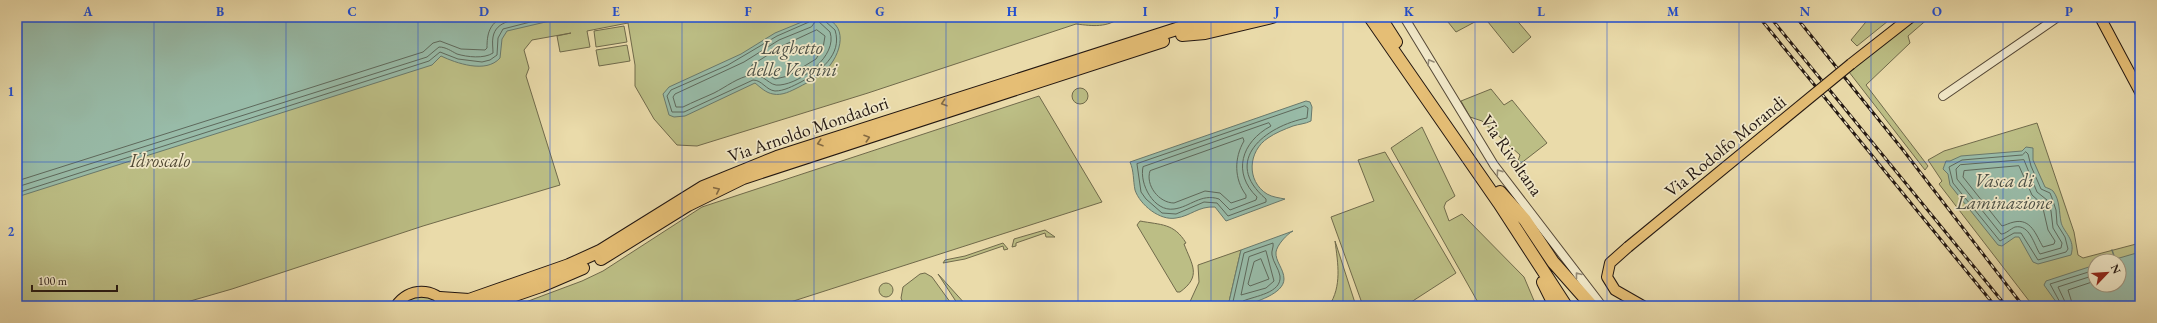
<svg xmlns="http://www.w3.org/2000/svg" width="2157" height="323" viewBox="0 0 2157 323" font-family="'EB Garamond',serif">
	<rect width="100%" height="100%" fill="#eadbaa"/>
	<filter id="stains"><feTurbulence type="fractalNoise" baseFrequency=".005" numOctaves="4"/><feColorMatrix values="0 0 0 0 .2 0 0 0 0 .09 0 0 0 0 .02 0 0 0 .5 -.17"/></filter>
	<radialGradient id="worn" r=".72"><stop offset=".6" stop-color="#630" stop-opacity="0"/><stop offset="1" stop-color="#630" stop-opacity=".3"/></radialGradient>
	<path fill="#bcbe85" stroke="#706a4b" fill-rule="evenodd" d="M17 17H1121C1107 28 1093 26 1076 24L868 93 697 146 677 145 654 119 635 86V65L628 23 587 31 590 47 560 52 557 36 571 33 532 40 524 50 529 68 526 76 560 185 423 226 232 289 173 306H17Z
		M1444 17H1514L1531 37 1513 53 1484 17 1456 32Z
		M1870 17H1893L1857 46 1851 40Z
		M1916 17H1930L1908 36 1910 43 1866 85 1928 166 1925 170 1849 72Z
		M624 26 627 42 596 47 594 31Z
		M627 45 630 61 599 66 596 50Z
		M1072 96a8 8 0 1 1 16 0a8 8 0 1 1-16 0Z
		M1491 89 1504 105 1512 100 1547 143 1520 164 1518 161 1520 155 1482 121 1470 117 1461 101Z
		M1039 96 1102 202 778 306H515L582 281 603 271 702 207Z
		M2037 123 2074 232 2078 255 2083 258 2140 243V306H2033L1939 184 1942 181 1928 160 1944 151ZM2095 261H2119V285H2095Z
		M1422 127 1455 196 1446 202 1444 207 1449 221 1462 214 1524 277 1535 303 1529 306H1480L1391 148Z
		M1385 152 1456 273 1405 306H1363L1331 217 1374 201 1358 160Z
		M1140 221C1161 225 1174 223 1186 243L1184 244C1192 265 1202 276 1180 292H1177L1137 225Z
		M1045 230 1055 237H1046L1045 233 1016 243V246L1012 247 1014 239Z
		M1335 241 1356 306H1329C1342 286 1338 264 1335 241Z
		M1003 243 1008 249 1004 250 1003 246 965 259 943 263 945 260 965 256Z
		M1241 250 1228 306H1188L1199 282 1198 265Z
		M925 273 932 277 953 306H904L901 298 903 287 920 274Z
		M938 274 967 306H959Z
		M879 290a7 7 0 1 1 14 0a7 7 0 1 1-14 0Z
		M413 297H429L442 306H402Z"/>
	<path fill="#98bba8" stroke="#69796c" d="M17 17H567L507 31 502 39 500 58C486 74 456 63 441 56L432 65 17 197Z
		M814 17C848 17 845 49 827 69 820 77 808 82 799 87 791 91 782 96 773 94 766 93 760 87 755 83L685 116 674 117 669 115 663 94 669 87 741 54 775 33Z
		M1306 101 1310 102 1312 107 1311 121C1305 124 1299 124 1293 126 1285 129 1275 133 1268 138 1248 151 1246 181 1267 194 1272 197 1280 198 1285 199L1226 221 1215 207C1198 206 1191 216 1176 218 1160 221 1140 205 1135 190 1133 180 1134 171 1130 162Z
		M2026 147 2033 148V160L2045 187C2047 188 2051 189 2053 191 2060 200 2059 212 2061 222 2063 232 2076 239 2071 255L2038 264 2033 262 2019 237H2015L2002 246 1998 245 1950 185 1948 174 1943 169 1946 161H1950L1961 156 2022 151Z
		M1293 231C1287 234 1277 245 1276 252 1275 261 1284 269 1284 279 1284 294 1255 302 1243 306 1239 307 1232 306 1228 306L1241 250Z
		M2140 252V303L2130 306H2059L2044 285 2046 281 2095 265V285H2119V261H2109Z"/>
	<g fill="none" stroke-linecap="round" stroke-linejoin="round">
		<path stroke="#5e695c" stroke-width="1" d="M811 17 809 22 777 36 728 65 671 90 667 96 672 112H684L753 80C762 80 766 90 775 91 784 91 793 86 801 82 819 72 843 55 835 30L825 21 824 17
			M817 20 830 32C838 56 801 83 780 85 769 87 764 73 752 75 738 77 726 87 714 93 703 98 693 102 683 107H676L673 97 675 94 744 62 779 40 811 27Z
			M817 30 825 36 823 48 816 59 788 76 775 79 761 70 751 67 752 65 782 46Z
			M1305 106 1308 108 1307 118C1265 126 1221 161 1266 199V202L1228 216 1217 203 1204 202 1176 214 1162 213 1146 199 1141 192 1137 164Z
			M1269 123 1271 126C1241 142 1232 173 1257 197L1256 200 1230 210 1219 199C1201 193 1190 207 1174 209 1154 212 1139 184 1143 167Z
			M1243 138 1244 141C1234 158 1234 179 1246 195V198L1231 203 1220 193 1205 191 1174 203C1159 203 1145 185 1150 171Z
			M2026 152 2028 154 2031 166 2041 189 2050 193 2052 198 2056 210 2057 224 2065 237 2068 249 2066 252 2038 260 2021 233H2014L2000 241 1953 183 1949 167 1962 160 2022 155Z
			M2024 160 2037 192 2047 200 2051 211 2053 228 2062 243 2061 248 2040 254C2034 245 2030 224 2015 227 2010 229 2006 234 2001 234L1957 179 1956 169 1960 165Z
			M2019 166 2032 195 2042 204 2048 230 2055 241 2054 244 2043 247C2036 235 2031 218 2014 222 2009 223 2006 225 2002 226L1963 177 1964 171Z
			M17 181 423 52 433 43 440 41 461 49 485 50 487 48C487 34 489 24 503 17
			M17 187 427 57 439 47C446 47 451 51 457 54 467 57 484 59 493 53 493 48 492 42 493 37 496 20 516 20 529 17
			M17 193 429 61 440 52 458 59 482 62 490 60 497 55 498 38 503 29 550 17
			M1266 251 1274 281 1266 288 1241 295 1249 257Z
			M1261 259 1269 279 1250 286 1248 284 1254 262Z
			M1232 306 1244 253 1273 243C1274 247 1271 251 1272 255 1273 262 1279 269 1280 276 1282 293 1255 296 1243 301L1241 306
			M2062 306 2050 284 2095 270
			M2067 306 2058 287 2095 275
			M2073 306 2068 290 2095 281"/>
		<path stroke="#69796c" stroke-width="1.5" d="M833 22 837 17
			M2112 250 2115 259"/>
		<g stroke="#554837" stroke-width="10">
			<path id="minor" d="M1404 17 1494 165 1602 306
				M1943 96 2058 17"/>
		</g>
		<g stroke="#231711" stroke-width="12">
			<path id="major" d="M2100 17 2140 92
				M1851 64 1911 17
				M1628 247 1610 263 1607 277 1615 290 1643 306
				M396 306C408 287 435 287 447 306"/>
		</g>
		<g stroke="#231711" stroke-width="14">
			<path id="highway" d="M1370 17 1499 203 1566 306
				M1380 17 1396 42
				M1205 28 1236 17
				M1182 35 1205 33 1272 17
				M1500 192 1525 220 1553 262 1592 306
				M601 259 688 205 743 178 1163 41
				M1543 282 1555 306
				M440 298 469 300 569 265 600 251 703 187 777 157 1214 17
				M483 306 541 286 583 268"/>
		</g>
		<use href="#minor" stroke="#f1e8c8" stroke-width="8"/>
		<use href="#major" stroke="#e5be75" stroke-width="10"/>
		<use href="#highway" stroke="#e5be75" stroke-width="12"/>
		<g stroke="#231711" stroke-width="3">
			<path id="rail" d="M1759 17 1995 306
				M1770 17 2006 306
				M1796 17 1903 150 2023 306"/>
		</g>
		<use href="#rail" stroke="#f1e8c8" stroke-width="1.5" stroke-dasharray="4.5" stroke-linecap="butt"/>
		<g stroke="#231711" stroke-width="12" stroke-linecap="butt">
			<path id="major-bridge" d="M1628 247 1851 64"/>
		</g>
		<use href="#major-bridge" stroke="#e5be75" stroke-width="10"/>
	</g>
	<defs><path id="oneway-chevron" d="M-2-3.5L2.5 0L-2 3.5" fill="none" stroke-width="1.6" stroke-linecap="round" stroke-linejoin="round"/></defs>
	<g stroke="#948a76">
		<use href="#oneway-chevron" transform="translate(1430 62) rotate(-121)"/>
		<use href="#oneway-chevron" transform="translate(1499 172) rotate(-125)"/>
		<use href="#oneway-chevron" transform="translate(1578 275) rotate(-128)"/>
	</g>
	<g stroke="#846a43">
		<use href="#oneway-chevron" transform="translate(944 103) rotate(162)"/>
		<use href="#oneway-chevron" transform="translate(867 138) rotate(-18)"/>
		<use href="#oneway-chevron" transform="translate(820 143) rotate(162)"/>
		<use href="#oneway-chevron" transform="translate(717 190) rotate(-25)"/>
	</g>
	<path fill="none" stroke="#1d4ed8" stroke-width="1" stroke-opacity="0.55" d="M154 17V306M286 17V306M418 17V306M550 17V306M682 17V306M814 17V306M946 17V306M1078 17V306M1211 17V306M1343 17V306M1475 17V306M1607 17V306M1739 17V306M1871 17V306M2003 17V306M17 162H2140"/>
	<g text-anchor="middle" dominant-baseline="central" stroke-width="3.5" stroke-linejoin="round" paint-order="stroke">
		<g font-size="18" fill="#231711" stroke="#f1e8c8">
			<text transform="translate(808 129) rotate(-19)">Via Arnoldo Mondadori</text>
			<text transform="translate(1725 146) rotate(-39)">Via Rodolfo Morandi</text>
			<text transform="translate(1512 155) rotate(55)">Via Rivoltana</text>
		</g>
		<g font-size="18" font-style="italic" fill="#514934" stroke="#f1e8c8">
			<text x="160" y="160">Idroscalo</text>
		</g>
		<g font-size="19" font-style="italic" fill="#4c5046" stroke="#f1e8c8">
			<text x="792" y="47">Laghetto<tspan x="792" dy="22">delle Vergini</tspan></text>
			<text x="2004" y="180">Vasca di<tspan x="2004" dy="22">Laminazione</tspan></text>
		</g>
	</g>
	<rect width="2157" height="323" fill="none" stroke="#eadbaa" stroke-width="44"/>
	<g transform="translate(2107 273) rotate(65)"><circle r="19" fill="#f1e8c8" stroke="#9f947f"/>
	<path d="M0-3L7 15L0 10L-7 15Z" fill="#8f2418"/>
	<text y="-6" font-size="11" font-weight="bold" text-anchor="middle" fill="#231711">N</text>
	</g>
	<path d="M32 285v6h85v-6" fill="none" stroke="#231711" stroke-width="2"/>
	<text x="38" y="285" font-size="12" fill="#231711" stroke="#f1e8c8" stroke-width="3" paint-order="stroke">100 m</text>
	<rect x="22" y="22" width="2113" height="279" fill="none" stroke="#1d4ed8" stroke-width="1.5"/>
	<g font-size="13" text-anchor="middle" font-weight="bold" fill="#1d4ed8">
		<text x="88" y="16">A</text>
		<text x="220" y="16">B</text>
		<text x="352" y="16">C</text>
		<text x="484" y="16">D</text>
		<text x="616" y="16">E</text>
		<text x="748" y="16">F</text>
		<text x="880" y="16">G</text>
		<text x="1012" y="16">H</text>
		<text x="1145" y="16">I</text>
		<text x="1277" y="16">J</text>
		<text x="1409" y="16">K</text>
		<text x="1541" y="16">L</text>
		<text x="1673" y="16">M</text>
		<text x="1805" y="16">N</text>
		<text x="1937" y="16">O</text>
		<text x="2069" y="16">P</text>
		<text x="11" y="96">1</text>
		<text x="11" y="236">2</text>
	</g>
	<rect width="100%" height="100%" filter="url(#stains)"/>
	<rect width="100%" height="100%" fill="url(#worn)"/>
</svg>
